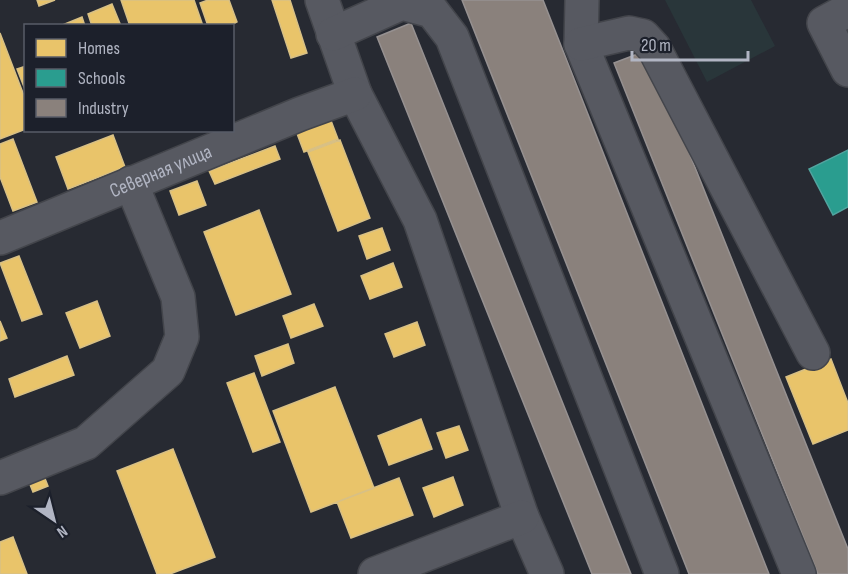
<svg xmlns="http://www.w3.org/2000/svg" width="848" height="574" viewBox="0 0 848 574" font-family="'Sofia Sans Condensed',sans-serif">
	<rect width="100%" height="100%" fill="#272a32"/>
	<path fill="#29363a" d="M665 0H751L775 46 707 82Z"/>
	<path fill="#e9c46a" stroke="#d8c085" stroke-width="1.5" d="M37 0H55L39 6Z
		M121 0H194L203 26H130Z
		M208 0H229L237 22 229 26H208L200 3Z
		M272 0H290L307 53 291 58Z
		M112 4 121 26H92L88 14Z
		M82 17 85 26H60Z
		M0 33 26 101V129L0 139Z
		M26 66V92L17 69Z
		M330 118 338 139 304 152 296 131Z
		M113 135 125 167 68 189 56 157Z
		M13 139 37 202 13 211 0 177V144Z
		M340 140 370 218 338 231 308 152Z
		M275 146 280 159 215 184 209 171Z
		M197 181 206 205 179 215 170 191Z
		M259 210 291 294 236 315 204 232Z
		M382 228 390 250 367 259 359 236Z
		M19 256 42 314 22 321 0 263Z
		M393 263 402 287 370 299 361 276Z
		M97 301 110 336 80 348 66 313Z
		M314 304 323 326 291 338 283 316Z
		M0 321 7 338 0 341Z
		M417 322 425 345 394 357 385 334Z
		M288 344 294 363 262 376 255 356Z
		M67 356 74 375 15 397 9 379Z
		M831 359 848 403V430L813 444 786 377Z
		M254 373 280 442 253 452 227 383Z
		M335 387 374 488 311 512 273 411Z
		M421 419 432 449 389 465 378 436Z
		M459 426 468 450 446 458 437 433Z
		M173 449 215 557 170 574H157L117 471Z
		M40 466 48 486 33 492 25 472Z
		M453 477 463 505 434 517 423 488Z
		M399 478 413 515 351 538 337 502Z
		M13 537 27 574H0V542Z"/>
	<path fill="#2a9d8f" stroke="#52a49f" stroke-width="1.5" d="M848 150V207L833 215 809 169Z"/>
	<path fill="#8a817c" stroke="#969191" stroke-width="1.5" d="M462 0H543L769 574H689Z
		M411 23 631 574H592L377 37Z
		M648 50 848 549V574H818L614 63Z"/>
	<g fill="none" stroke-linecap="round" stroke-linejoin="round">
		<g stroke="#43454b" stroke-width="36">
			<g id="minor">
				<path d="M322 0 355 94 420 220 522 517 547 574"/>
				<path d="M582 0 581 44 799 574"/>
				<path d="M848 10 824 23 848 70"/>
				<path d="M333 34 402 3 432 11 452 37 662 574"/>
				<path d="M581 44 629 33 643 36 654 48 813 353"/>
				<path id="s1" d="M0 238 300 114 355 94"/>
				<path d="M0 478 86 443 168 371 182 337 178 297 131 183"/>
				<path d="M375 574 522 517"/>
			</g>
		</g>
		<use href="#minor" stroke="#575961" stroke-width="33"/>
	</g>
	<g text-anchor="middle" dominant-baseline="central" stroke-width="6" stroke-linejoin="round" paint-order="stroke">
		<g font-size="20" fill="#b1b5c3" stroke="#1c202b">
			<text stroke="none"><textPath href="#s1" startOffset="174">Северная улица</textPath></text>
		</g>
	</g>
	<rect x="24" y="24" width="210" height="108" fill="#1c202b" stroke="#585c68" stroke-width="1.5"/>
	<rect x="36" y="39" width="30" height="18" fill="#e9c46a" stroke="#585c68" stroke-width="1.5"/>
	<text x="78" y="54" font-size="18" fill="#b1b5c3">Homes</text>
	<rect x="36" y="69" width="30" height="18" fill="#2a9d8f" stroke="#585c68" stroke-width="1.5"/>
	<text x="78" y="84" font-size="18" fill="#b1b5c3">Schools</text>
	<rect x="36" y="99" width="30" height="18" fill="#8a817c" stroke="#585c68" stroke-width="1.5"/>
	<text x="78" y="114" font-size="18" fill="#b1b5c3">Industry</text>
	<g transform="translate(54 520) rotate(145)" stroke="#1c202b" stroke-width="4.5" paint-order="stroke">
	<path d="M0-4.5L10 22L0 15L-10 22Z" fill="#b1b5c3"/>
	<text y="-9" font-size="16" font-weight="bold" text-anchor="middle" fill="#b1b5c3">N</text>
	</g>
	<path d="M632 51v9h116v-9" fill="none" stroke="#b1b5c3" stroke-width="3"/>
	<text x="641" y="51" font-size="18" fill="#b1b5c3" stroke="#1c202b" stroke-width="4.5" paint-order="stroke">20 m</text>
</svg>
